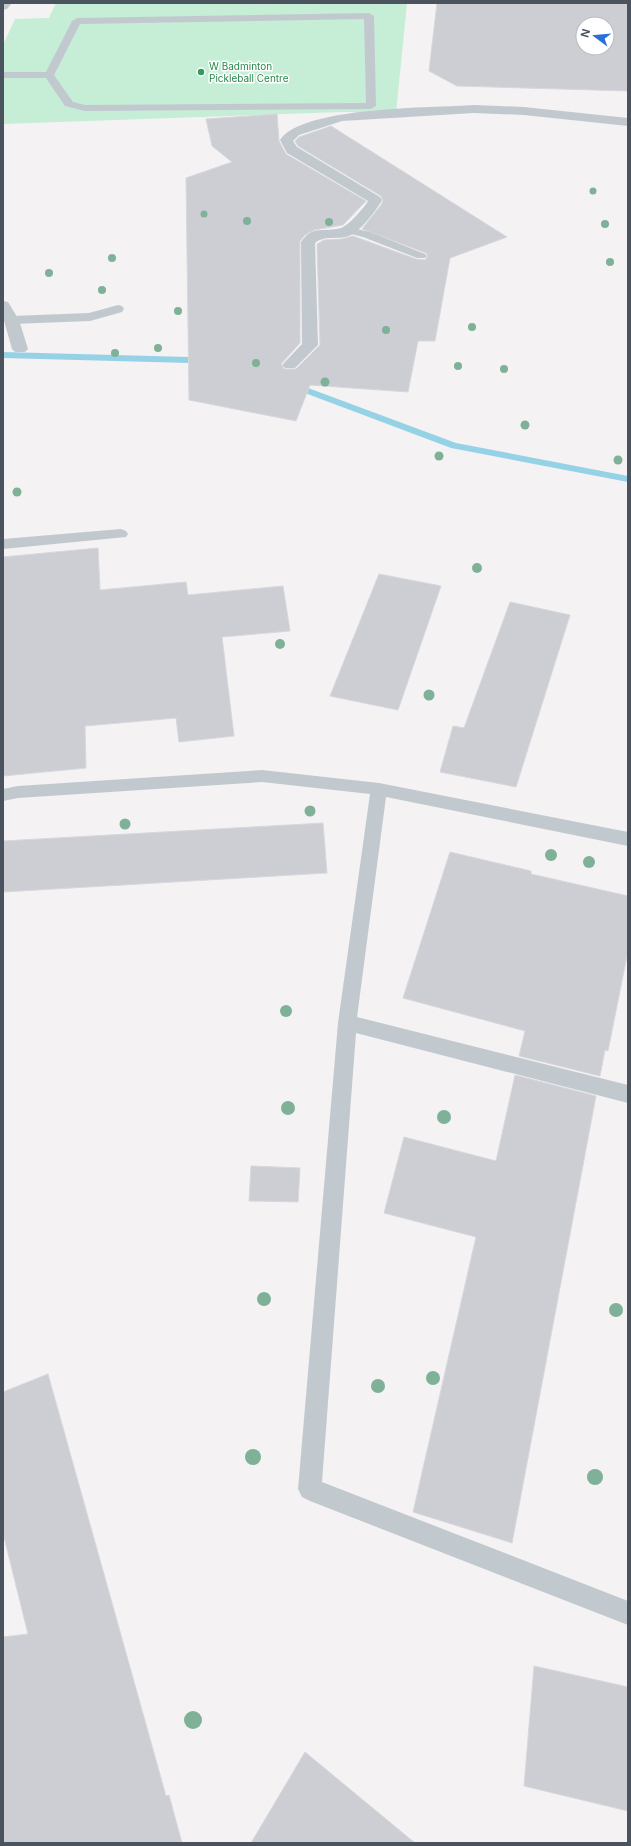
<svg xmlns="http://www.w3.org/2000/svg" width="631" height="1846" viewBox="0 0 631 1846" font-family="Inter,sans-serif">
	<rect width="100%" height="100%" fill="#f4f2f2"/>
	<path fill="#c6edd6" d="M56 3H407L396 112H342L3 124V45L15 19 49 18Z"/>
	<g fill="none" stroke-linecap="round" stroke-linejoin="round">
		<path fill="#96d2e6" fill-rule="evenodd" d="M3 352 189 357 208 362 210 364 205 367 189 363 3 358Z
			M292 382 456 443 628 476V482L451 448 289 387 287 385Z"/>
	</g>
	<path fill="#cdced4" stroke="#d7d8dd" fill-rule="evenodd" d="M437 3H628V91L457 86 429 71ZM583 24H607V48H583Z
		M277 114 279 141 286 154 366 201 343 225 314 230 305 235 300 241V343L281 364 284 369H296L320 345 317 244 324 240 342 239 353 236 416 259 425 260 428 256 426 253 362 229 381 205 383 201 381 196 298 146 295 141 299 137 331 126 507 237 450 258 435 341H418L408 392 310 385 296 421 189 400 186 178 232 162 212 146 206 119Z
		M98 548 100 590 186 582 188 595 283 586 290 631 222 637 234 736 179 742 176 718 85 726 86 768 3 776V557Z
		M379 574 441 586 398 710 330 696Z
		M510 602 570 615 516 787 440 772 453 726 464 728Z
		M323 823 327 873 3 892V841Z
		M450 852 531 871V874L628 896V951L608 1051 605 1050 600 1076 519 1056 525 1031 403 998Z
		M515 1075 596 1096 512 1543 413 1512 476 1237 384 1213 404 1137 496 1161Z
		M251 1166 300 1168 298 1202 249 1201Z
		M48 1374 166 1796 169 1795 182 1843H3V1637L28 1634 3 1533V1392Z
		M534 1666 628 1687V1811L524 1786Z
		M305 1752 415 1843H251Z"/>
	<g fill="none" stroke-linecap="round" stroke-linejoin="round">
		<path fill="#c1c9cf" fill-rule="evenodd" d="M369 13 374 16 376 106 371 109 85 111 65 106 46 78H3V72H46L72 21 77 18ZM364 19 366 103 85 105 73 102 54 75 80 24Z
			M348 227 370 232 425 254 427 256 425 258H417L363 237 344 232 342 230 344 228Z
			M118 305 122 306 124 309 122 312 90 321 12 324 6 320 12 316 89 313Z
			M121 529 126 531 128 534 126 537 3 549V539Z
			M262 770 379 783 628 832V846L386 797 357 1017 628 1085V1103L356 1033 322 1482 628 1601V1625L310 1501 302 1497 298 1489 338 1023 370 794 262 782 18 798 3 801V789L18 786Z"/>
		<path fill="#c1c9cf" fill-rule="evenodd" d="M3 3H12L7 9 3 10Z
			M474 105 524 107 628 118V126L524 115 474 113 342 121 299 135 293 141 297 147 380 197 382 200C376 211 362 229 351 235 339 241 326 234 315 243L318 345 295 368H285L282 365 285 362 302 344 301 242C313 224 324 233 341 228 348 226 364 208 368 201L287 153 280 140C303 106 433 108 474 105Z
			M3 301 8 302 19 320 28 349 25 352H15L12 349 3 317Z"/>
	</g>
	<g fill="#7fb199">
		<circle cx="593" cy="191" r="3.5"/>
		<circle cx="204" cy="214" r="3.5"/>
		<circle cx="247" cy="221" r="4"/>
		<circle cx="329" cy="222" r="4"/>
		<circle cx="605" cy="224" r="4"/>
		<circle cx="112" cy="258" r="4"/>
		<circle cx="610" cy="262" r="4"/>
		<circle cx="49" cy="273" r="4"/>
		<circle cx="102" cy="290" r="4"/>
		<circle cx="178" cy="311" r="4"/>
		<circle cx="472" cy="327" r="4"/>
		<circle cx="386" cy="330" r="4"/>
		<circle cx="158" cy="348" r="4"/>
		<circle cx="115" cy="353" r="4"/>
		<circle cx="256" cy="363" r="4"/>
		<circle cx="458" cy="366" r="4"/>
		<circle cx="504" cy="369" r="4"/>
		<circle cx="325" cy="382" r="4.5"/>
		<circle cx="525" cy="425" r="4.5"/>
		<circle cx="439" cy="456" r="4.5"/>
		<circle cx="618" cy="460" r="4.5"/>
		<circle cx="17" cy="492" r="4.5"/>
		<circle cx="477" cy="568" r="5"/>
		<circle cx="280" cy="644" r="5"/>
		<circle cx="429" cy="695" r="5.5"/>
		<circle cx="310" cy="811" r="5.5"/>
		<circle cx="125" cy="824" r="5.5"/>
		<circle cx="551" cy="855" r="6"/>
		<circle cx="589" cy="862" r="6"/>
		<circle cx="286" cy="1011" r="6"/>
		<circle cx="288" cy="1108" r="7"/>
		<circle cx="444" cy="1117" r="7"/>
		<circle cx="264" cy="1299" r="7"/>
		<circle cx="616" cy="1310" r="7"/>
		<circle cx="433" cy="1378" r="7"/>
		<circle cx="378" cy="1386" r="7"/>
		<circle cx="253" cy="1457" r="8"/>
		<circle cx="595" cy="1477" r="8"/>
		<circle cx="193" cy="1720" r="9"/>
	</g>
	<circle fill="#2e9e5b" stroke="#fff" stroke-width="1.5" cx="201" cy="72" r="4"/>
	<g text-anchor="middle" dominant-baseline="central" stroke-width="3" stroke-linejoin="round" paint-order="stroke">
		<g font-size="10" fill="#27864d" stroke="#fff" text-anchor="start">
			<text x="209" y="66">W Badminton<tspan x="209" dy="12">Pickleball Centre</tspan></text>
		</g>
	</g>
	<rect width="631" height="1846" fill="none" stroke="#4b545e" stroke-width="8"/>
	<g transform="translate(595 36) rotate(286)"><circle r="19" fill="#ffffff" stroke="#b7bbbf"/>
	<path d="M0-3L7 15L0 10L-7 15Z" fill="#2a6fd7"/>
	<text y="-6" font-size="11" font-weight="bold" text-anchor="middle" fill="#4b545e">N</text>
	</g>
</svg>
